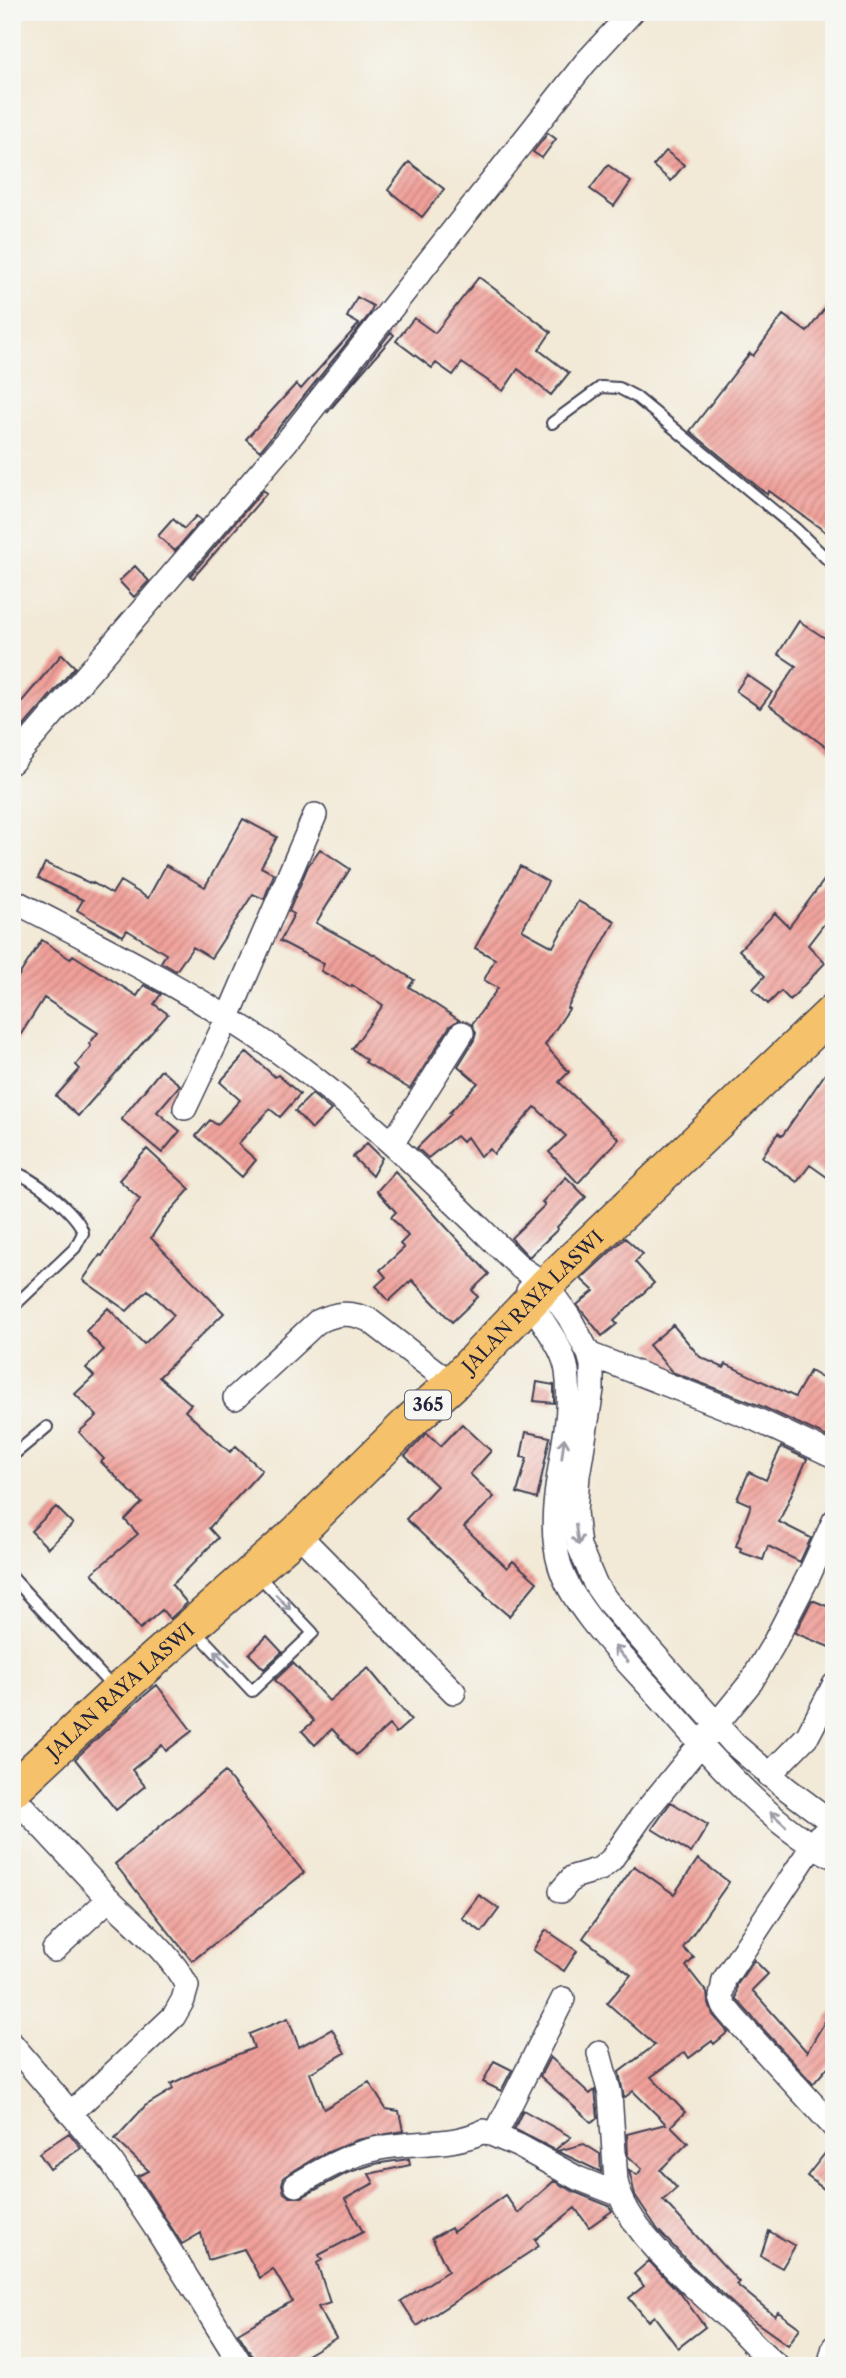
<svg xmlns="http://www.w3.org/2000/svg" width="846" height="2378" viewBox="0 0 846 2378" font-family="'Libre Caslon Text',serif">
	<defs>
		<pattern id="building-hatch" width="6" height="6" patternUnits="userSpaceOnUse" patternTransform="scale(1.75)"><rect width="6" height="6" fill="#f1a09a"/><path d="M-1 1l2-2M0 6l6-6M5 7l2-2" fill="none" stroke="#c3827f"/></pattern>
	</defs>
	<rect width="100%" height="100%" fill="#f6f6f2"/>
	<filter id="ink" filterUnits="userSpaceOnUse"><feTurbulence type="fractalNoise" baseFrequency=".0143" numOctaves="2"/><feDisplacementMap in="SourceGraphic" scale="14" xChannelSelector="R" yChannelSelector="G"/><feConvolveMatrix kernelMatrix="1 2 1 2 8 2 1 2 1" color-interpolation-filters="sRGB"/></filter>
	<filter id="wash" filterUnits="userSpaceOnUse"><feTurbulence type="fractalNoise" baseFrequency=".00686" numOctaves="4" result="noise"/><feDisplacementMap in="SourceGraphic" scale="28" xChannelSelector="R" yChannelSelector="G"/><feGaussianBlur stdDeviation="1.57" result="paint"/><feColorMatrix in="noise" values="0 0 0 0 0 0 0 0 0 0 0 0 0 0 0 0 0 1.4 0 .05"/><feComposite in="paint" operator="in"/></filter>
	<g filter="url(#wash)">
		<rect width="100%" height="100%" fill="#f2e9d6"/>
		<g id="blocks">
			<path fill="url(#building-hatch)" d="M548 133 556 139 542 158 533 152Z
				M666 151 684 165 671 181 653 166Z
				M409 162 444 189 422 217 388 190Z
				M608 165 631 182 614 206 590 189Z
				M479 277 551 332 539 350 569 373 551 395 518 369 503 391 462 363 453 375 436 363 432 368 396 341 414 318 435 333Z
				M834 296V538L769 491 767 494 764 492 690 431 750 353 753 356 783 315 807 332Z
				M357 297 373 306 370 314 260 451 246 439 296 384 301 389 359 324 347 317Z
				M391 332 394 335 327 413Z
				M263 490 267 493 193 578 190 576Z
				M196 516 201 520 175 551 158 536 173 519 184 529Z
				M135 566 149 581 134 597 119 581Z
				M799 621 834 644V753L769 705 796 666 778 654Z
				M62 654 75 667 12 740V713Z
				M747 675 772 692 760 708 736 691Z
				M243 819 277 837 261 867 274 874 264 899 253 894 211 958 193 947 176 971 161 962 166 954 127 930 123 936 94 920 77 910 83 900 38 878 45 863 92 884 93 883 112 894 120 881 148 898 166 865 205 887Z
				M320 849 350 869 316 923 375 955 414 980 409 987 459 1020 450 1026 410 1089 365 1062 367 1060 352 1049 383 1005 352 985 351 987 321 971 324 964 280 941 294 914 289 911 308 866Z
				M520 866 548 882 522 930 553 947 578 901 615 921 567 1008 569 1009 545 1045 569 1072 559 1082 619 1139 578 1183 549 1152 566 1136 535 1107 494 1154 490 1149 480 1156 467 1137 462 1142 456 1136 428 1158 417 1148 451 1114 449 1113 478 1083 458 1066 474 1040 476 1033 472 1024 498 988 484 980 495 959 475 948Z
				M834 867V911L808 945 825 963 790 1000 781 991 768 1004 753 989 765 976 739 950 775 913 789 927Z
				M42 940 70 959 73 955 137 996 144 985 161 994 154 1004 168 1014 78 1116 56 1096 80 1069 76 1065 91 1046 89 1044 98 1033 44 998 12 1048V986Z
				M247 1052 275 1077 278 1075 300 1094 280 1117 270 1109 238 1144 256 1160 242 1177 196 1136 210 1120 217 1125 240 1100 220 1082Z
				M834 1061V1182L810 1165 797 1182 762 1157 778 1133 782 1136Z
				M161 1070 180 1085 157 1112 180 1131 162 1153 121 1119Z
				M312 1094 331 1110 312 1129 295 1111Z
				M367 1143 382 1158 372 1176 353 1157Z
				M147 1149 190 1189 164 1218 151 1238 224 1313 159 1377 191 1404 185 1411 230 1452 236 1446 262 1470 209 1528 218 1538 172 1585 187 1603 170 1619 162 1610 140 1629 92 1573 138 1534 125 1520 142 1503 101 1462 104 1459 79 1432 97 1416 75 1394 94 1376 86 1368 104 1350 86 1331 108 1308 144 1344 174 1315 148 1290 127 1311 83 1280 100 1255 102 1256 140 1199 119 1180Z
				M395 1171 489 1274 472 1290 478 1297 452 1322 412 1280 389 1301 376 1286 386 1277 380 1270 404 1248 400 1244 408 1236 391 1217 396 1212 377 1191Z
				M566 1177 586 1197 557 1227 558 1229 529 1257 511 1238 545 1205 542 1202Z
				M625 1238 643 1254 635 1262 654 1283 614 1321 617 1324 602 1336 577 1305 594 1291 581 1279Z
				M673 1325 700 1357 724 1368 726 1364 795 1397 810 1371 834 1385V1440L761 1406 672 1372 649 1345Z
				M537 1382 554 1385V1403L534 1401Z
				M462 1424 491 1451 470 1474 494 1497 464 1527 507 1568 513 1561 537 1582 509 1616 484 1595 485 1593 406 1519 437 1486 405 1456 427 1433 441 1446Z
				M526 1432 550 1437 537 1499 517 1493 527 1458 521 1457Z
				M781 1447 807 1459 779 1522 811 1538 800 1562 768 1546 763 1560 740 1552 741 1548 736 1546 751 1505 737 1499 749 1472 766 1480Z
				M56 1507 73 1524 48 1548 31 1531Z
				M812 1600 834 1609V1649L795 1633Z
				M267 1636 282 1652 264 1669 249 1654Z
				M293 1663 329 1701 368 1668 411 1720 396 1733 389 1725 356 1755 332 1729 315 1745 302 1731 314 1721 275 1680Z
				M157 1685 192 1731 166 1751 162 1745 132 1770 145 1786 116 1810 75 1759 131 1707Z
				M225 1772 304 1873 192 1961 115 1864Z
				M671 1802 708 1825 691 1853 652 1829Z
				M698 1859 729 1882 683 1948 694 1958 686 1966 707 1993 708 2001 713 2015 728 2032 714 2044 712 2041 689 2058 685 2052 651 2077 685 2112 671 2126 688 2143 660 2170 677 2188 663 2200 739 2282 736 2284 775 2316 778 2312 800 2328 788 2345 743 2313 691 2265 658 2230 635 2195 629 2170 637 2175 642 2169 628 2156 627 2134 666 2124 633 2091 624 2098 619 2072 655 2045 607 2003 631 1975 583 1938 634 1866 674 1894Z
				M479 1895 499 1909 482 1932 462 1918Z
				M546 1930 577 1951 564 1971 533 1950Z
				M754 1960 768 1974 752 1990 807 2052 834 2006V2060L813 2084 736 1999 737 1985Z
				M288 2018 299 2047 332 2029 345 2053 310 2073 324 2109 369 2082 386 2109 399 2111 403 2131 357 2140 317 2157 284 2177 282 2184 284 2193 290 2197H302L347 2173 374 2164 409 2159 410 2165 369 2174 374 2183 345 2199 363 2232 319 2255 322 2260 317 2263 330 2303 318 2307 336 2338 288 2366H256L254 2359 238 2333 292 2301 273 2269 260 2278 244 2249 208 2260 201 2233 182 2244 138 2176 149 2171 115 2139 145 2106 173 2089 171 2084 203 2068 254 2048 249 2034Z
				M550 2057 590 2094 595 2090 598 2118 591 2122 540 2076Z
				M494 2061 512 2070 501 2091 483 2082Z
				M523 2110 571 2137 555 2150 514 2129Z
				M69 2133 81 2148 50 2169 39 2153Z
				M834 2142V2176L824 2189 807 2176Z
				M584 2144 600 2154 601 2172 557 2151Z
				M554 2181 572 2191 609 2206 612 2211 589 2227 575 2208 535 2240 539 2246 417 2326 401 2301 448 2271 432 2238 451 2228 453 2232 505 2195 518 2213Z
				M769 2231 795 2246 782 2268 761 2256Z
				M649 2261 680 2293 705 2327 678 2348 654 2316 648 2321 629 2298 644 2286 634 2274Z"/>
		</g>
	</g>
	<g filter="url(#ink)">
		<use href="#blocks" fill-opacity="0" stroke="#414052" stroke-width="2"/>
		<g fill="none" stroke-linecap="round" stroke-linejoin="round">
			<g stroke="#414052" stroke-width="14">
				<path id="service" d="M552 423 601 387 619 388 636 397 796 529 834 566
					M12 1172C31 1175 80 1215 83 1233L75 1248 12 1308
					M12 1456 47 1427
					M12 1577 114 1689
					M195 1630 252 1691 313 1633 256 1573"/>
			</g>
			<g stroke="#414052" stroke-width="26">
				<path id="minor" d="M12 762 287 441 585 63 632 12
					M12 900C112 951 211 1001 301 1068 380 1127 450 1199 521 1268L546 1285 569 1317 589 1354 592 1365V1390L578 1476 575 1512 579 1546 595 1584 607 1601 734 1744 787 1789 834 1824
					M185 1108 228 1017 315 815
					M392 1144 462 1033
					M528 1291C536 1320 562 1340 567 1371 576 1436 541 1502 560 1566 572 1606 620 1654 648 1685 700 1742 764 1824 834 1857
					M589 1354 755 1419 834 1456
					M235 1398 317 1322C336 1313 350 1311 369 1320L452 1384
					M297 1533 454 1692
					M769 1775 808 1735 834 1685
					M12 1795 109 1899 54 1950
					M819 1836 724 1980 721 1997 724 2006 736 2020 834 2127
					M561 1891 573 1877 600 1869 611 1860 641 1817 751 1682 773 1645 810 1573 834 1521
					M12 2044 111 2161 155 2227 242 2366
					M599 2053 610 2094 616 2181C626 2232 694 2286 731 2321 747 2336 761 2353 778 2366
					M71 2113 174 2016 183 2000 187 1986C170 1952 136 1926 109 1899
					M495 2135 563 1999
					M296 2185C320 2171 344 2157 371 2150 408 2140 449 2148 484 2131L519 2146 577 2178 618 2194
					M829 2366 834 2347"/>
			</g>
			<g stroke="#414052" stroke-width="38">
				<g id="primary">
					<path id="s1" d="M12 1790 117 1692 297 1533 413 1419 452 1384 546 1285 834 1011"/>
				</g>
			</g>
			<use href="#service" stroke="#fff" stroke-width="10"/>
			<use href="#minor" stroke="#fff" stroke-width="23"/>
			<use href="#primary" stroke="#f5c16b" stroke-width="35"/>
		</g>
		<defs><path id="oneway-shaft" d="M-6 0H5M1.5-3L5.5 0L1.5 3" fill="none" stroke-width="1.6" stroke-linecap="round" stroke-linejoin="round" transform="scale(1.75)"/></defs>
		<g stroke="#9c9ca7">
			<use href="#oneway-shaft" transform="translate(563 1448) rotate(-83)"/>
			<use href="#oneway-shaft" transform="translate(577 1535) rotate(81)"/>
			<use href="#oneway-shaft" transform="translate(283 1602) rotate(46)"/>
			<use href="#oneway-shaft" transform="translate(621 1654) rotate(-132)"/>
			<use href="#oneway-shaft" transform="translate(222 1658) rotate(-133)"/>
			<use href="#oneway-shaft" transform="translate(778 1819) rotate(-138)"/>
		</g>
	</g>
	<g text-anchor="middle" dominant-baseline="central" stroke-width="6" stroke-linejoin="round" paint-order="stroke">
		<rect fill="#f6f6f2" stroke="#626272" stroke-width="2" x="405" y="1390.5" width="46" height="29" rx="5"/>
		<g font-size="18" font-weight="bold" fill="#22223b">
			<text x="428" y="1405">365</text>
		</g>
		<g font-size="19" fill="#22223b" stroke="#f6f6f2">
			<text stroke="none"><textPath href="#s1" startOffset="714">JALAN RAYA LASWI</textPath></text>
			<text stroke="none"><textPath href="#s1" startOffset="147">JALAN RAYA LASWI</textPath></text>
		</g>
	</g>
	<rect width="846" height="2378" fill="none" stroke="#f6f6f2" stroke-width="42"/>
</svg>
